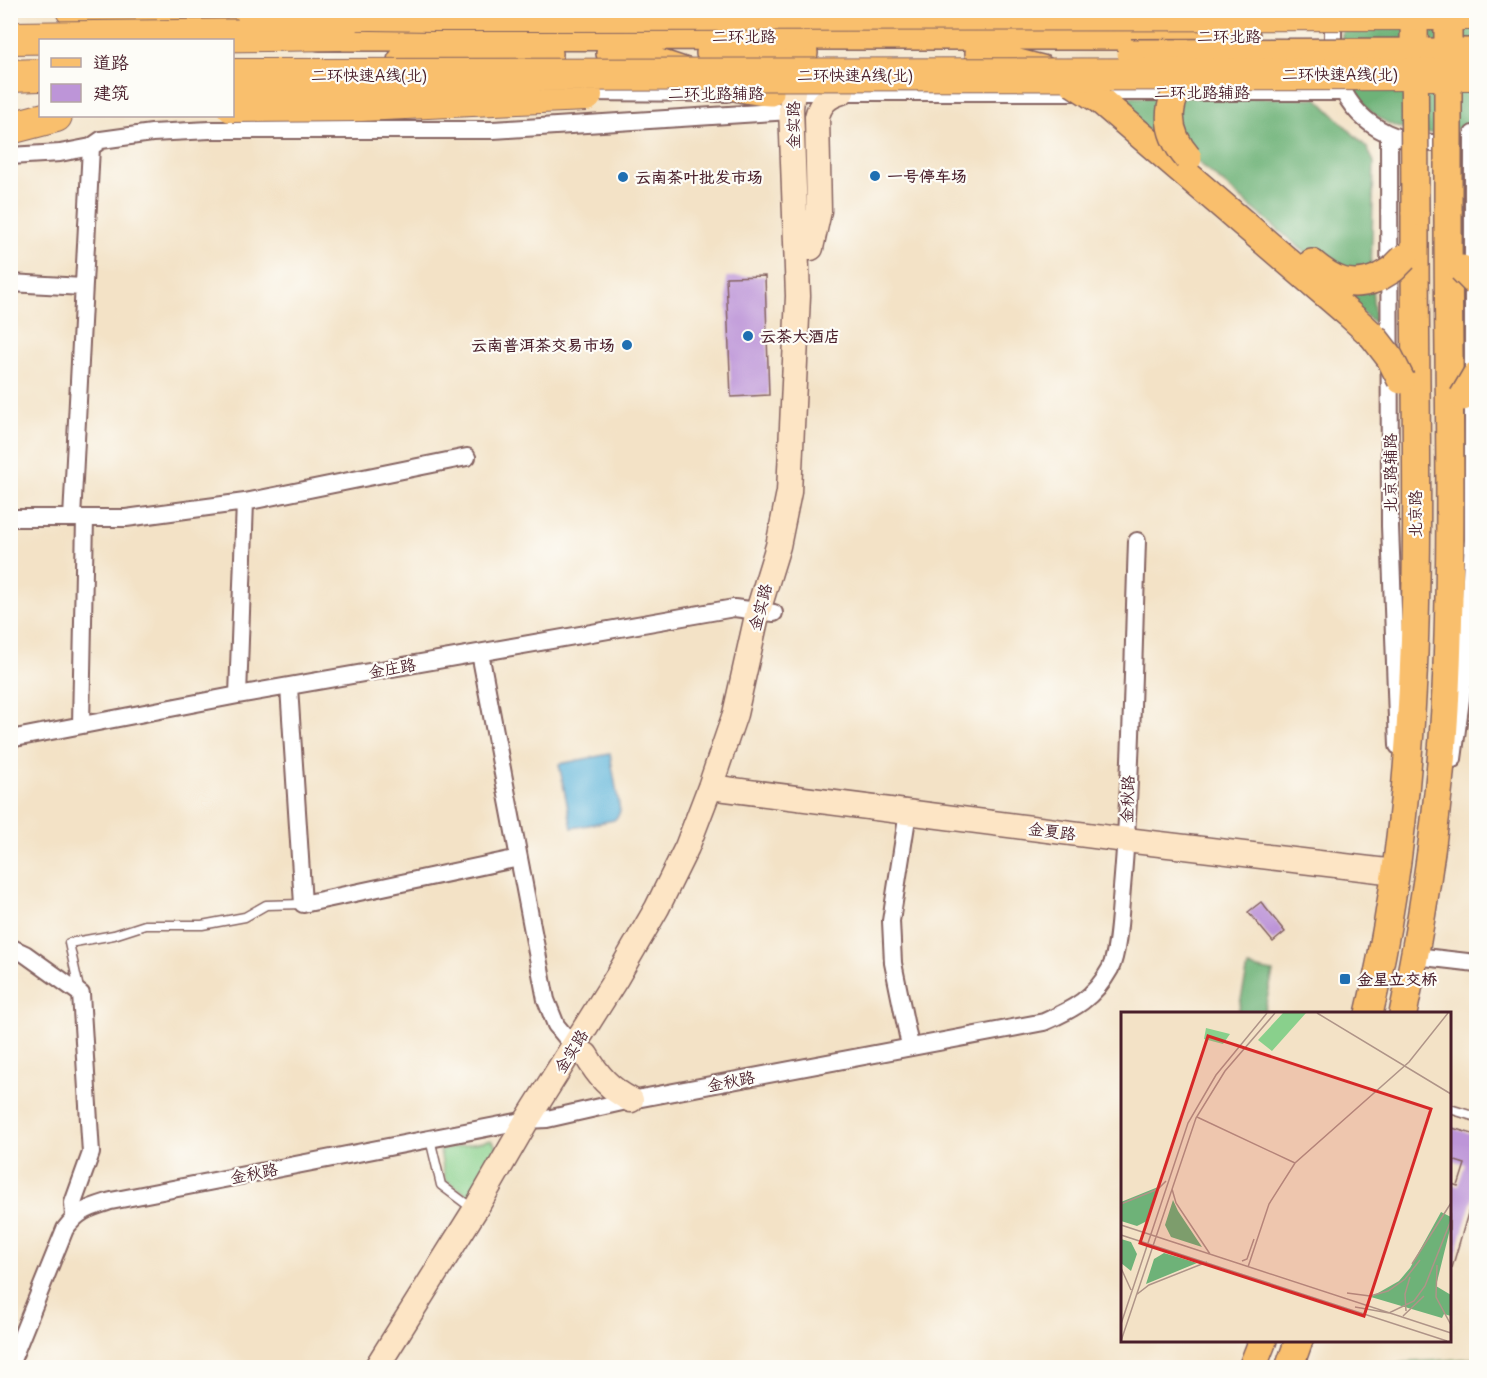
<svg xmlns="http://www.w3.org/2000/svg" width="1487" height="1378" viewBox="0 0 1487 1378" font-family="Delius,'LXGW WenKai TC',sans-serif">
	<rect width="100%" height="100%" fill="#fdfcf7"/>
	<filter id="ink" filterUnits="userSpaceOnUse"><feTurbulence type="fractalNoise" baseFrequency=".0167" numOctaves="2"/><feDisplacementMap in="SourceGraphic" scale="12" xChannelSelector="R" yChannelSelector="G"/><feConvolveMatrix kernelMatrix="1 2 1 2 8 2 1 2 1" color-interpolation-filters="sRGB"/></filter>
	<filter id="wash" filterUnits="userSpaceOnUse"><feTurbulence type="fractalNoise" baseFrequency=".008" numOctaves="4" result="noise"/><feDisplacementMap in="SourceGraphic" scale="24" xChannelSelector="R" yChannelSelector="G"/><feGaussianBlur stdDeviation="1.35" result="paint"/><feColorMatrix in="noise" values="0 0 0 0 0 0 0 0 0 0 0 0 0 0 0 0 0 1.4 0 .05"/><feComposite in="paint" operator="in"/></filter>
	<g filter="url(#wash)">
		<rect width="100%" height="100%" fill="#f3e2c6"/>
		<path fill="#89d08c" stroke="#6a785c" stroke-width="1.5" d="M491 1140 502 1153 473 1198 445 1180 440 1150Z
			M1476 1358V1367H1380L1381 1364Z"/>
		<path fill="#6eb278" stroke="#5c6852" stroke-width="1.5" d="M1476 11V120C1434 147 1371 131 1350 84 1343 69 1340 41 1343 25Z
			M1111 97 1317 98 1367 148 1374 162 1371 275 1375 323 1339 294 1325 269 1187 153 1164 146Z
			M1248 967 1273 972 1264 1013H1238Z"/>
		<path fill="#5cb3d9" stroke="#536982" stroke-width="1.5" d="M610 754 620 811 618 816 614 820 572 828 559 764Z"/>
		<g id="blocks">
			<path fill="#bd95d8" d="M765 276 769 395 731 397 726 277Z
				M1261 902 1285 932 1273 942 1248 912Z
				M1449 1127 1476 1135V1186L1452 1268H1449V1183L1458 1186 1465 1164 1449 1159Z"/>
		</g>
	</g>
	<g filter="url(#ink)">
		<use href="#blocks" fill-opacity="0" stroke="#856361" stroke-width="1.5"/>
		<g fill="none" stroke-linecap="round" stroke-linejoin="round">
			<g stroke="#856361" stroke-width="11">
				<path id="lane" d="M80 993 69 943 114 935 145 925H202L245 917 266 905 303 904
					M1450 1109 1476 1117
					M430 1139 441 1185 473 1209"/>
			</g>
			<g stroke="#856361" stroke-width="20">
				<path id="street" d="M1333 60V31L1338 10
					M1340 84C1360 131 1407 149 1455 141
					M579 92 728 93
					M783 92H1344
					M1389 135 1390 526 1398 746
					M10 156 60 153 91 147
					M10 283 83 287
					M10 518H126L245 502 467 457
					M72 518 91 147 101 140 152 133 210 130H493L791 111
					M480 653 546 1000 556 1025 574 1047
					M289 687 303 904 519 858
					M238 695 245 502
					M81 725 85 518
					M10 739 238 695 734 608 774 613
					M1453 759 1467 655 1473 540V134
					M908 812 891 921 893 963 910 1046
					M10 947 25 954 81 994 91 1153 73 1203 74 1217
					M1415 956 1476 963
					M10 1365 65 1229C79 1210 89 1208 111 1201L527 1120 547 1119 631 1100 1044 1022C1074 1009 1094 998 1110 969 1119 951 1120 909 1122 888 1132 773 1133 656 1137 541"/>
			</g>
			<g stroke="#856361" stroke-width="27">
				<path id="secondary" d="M811 248 819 211 817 117C820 103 828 96 842 92
					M710 787 1126 840 1395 872
					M586 1055C598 1076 610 1089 631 1100
					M376 1368 475 1210 527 1120 617 977 657 908 687 847 710 787 735 714 758 611 778 546 789 492 798 296 791 108 797 59"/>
			</g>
			<g stroke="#856361" stroke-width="30">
				<path id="primary" d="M776 36H1246
					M320 37 738 36
					M610 53C666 57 714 90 770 92
					M710 53H804
					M979 53 1042 69
					M401 61 549 54
					M1101 101 1349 314 1373 336
					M1312 263C1333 281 1351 289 1378 278
					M1369 1014C1432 752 1414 479 1415 212
					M1403 1014C1424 913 1439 811 1445 709 1454 543 1448 376 1448 210
					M1252 1368 1263 1340
					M1289 1368 1299 1340"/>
			</g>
			<g stroke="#856361" stroke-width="34">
				<path id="highway" d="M72 10 281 18
					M715 27 797 36
					M10 76 40 75
					M10 128 56 116"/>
			</g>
			<use href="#lane" stroke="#fff" stroke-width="8"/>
			<use href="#street" stroke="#fff" stroke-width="16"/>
			<use href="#secondary" stroke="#fde5c5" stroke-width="24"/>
			<use href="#primary" stroke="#f9bf6d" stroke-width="27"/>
			<use href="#highway" stroke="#f9bf6d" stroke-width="32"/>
			<g stroke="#856361" stroke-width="30" stroke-linecap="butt">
				<path id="primary-bridge" d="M1414 10 1415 212
					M1448 10V210
					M1131 53 1476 52
					M1073 83 1101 101
					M1188 158C1159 125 1167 89 1202 65
					M1462 269 1476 283
					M1378 278 1393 269 1404 258
					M1373 336 1390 358 1401 380
					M1463 397 1476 375"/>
			</g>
			<g stroke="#856361" stroke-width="34" stroke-linecap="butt">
				<path id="highway-bridge" d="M252 12 432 15 1476 14
					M10 38 342 34
					M232 75 1476 74
					M232 106 361 105 586 95"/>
			</g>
			<use href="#primary-bridge" stroke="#f9bf6d" stroke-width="27"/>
			<use href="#highway-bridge" stroke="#f9bf6d" stroke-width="32"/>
		</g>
	</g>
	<g fill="#1f6fb2" stroke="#fdfcf7" stroke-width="2">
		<circle cx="875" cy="176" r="6"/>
		<circle cx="623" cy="177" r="6"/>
		<circle cx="748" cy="336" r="6"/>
		<circle cx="627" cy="345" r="6"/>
		<rect x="1339" y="973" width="12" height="12" rx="3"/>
	</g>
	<g text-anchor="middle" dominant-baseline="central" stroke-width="4.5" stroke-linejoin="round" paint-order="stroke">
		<g font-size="16" fill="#4a1f2b" stroke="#fdfcf7">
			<text x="744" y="36">二环北路</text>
			<text x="1229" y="36">二环北路</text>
			<text x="1340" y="74">二环快速A线(北)</text>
			<text x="369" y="75">二环快速A线(北)</text>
			<text x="855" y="75">二环快速A线(北)</text>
			<text x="1202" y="92">二环北路辅路</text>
			<text x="716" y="93">二环北路辅路</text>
			<text transform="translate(793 125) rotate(-90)">金实路</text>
			<text transform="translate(1390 473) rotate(-90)">北京路辅路</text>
			<text transform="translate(1415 514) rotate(-90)">北京路</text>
			<text transform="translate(760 607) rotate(-75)">金实路</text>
			<text transform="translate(392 668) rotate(-10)">金庄路</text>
			<text transform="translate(1127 799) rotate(-88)">金秋路</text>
			<text transform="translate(1052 831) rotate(7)">金夏路</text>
			<text transform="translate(571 1051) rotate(-58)">金实路</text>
			<text transform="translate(731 1081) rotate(-11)">金秋路</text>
			<text transform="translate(254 1173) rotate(-11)">金秋路</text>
		</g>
		<g font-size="16" font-weight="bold" fill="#4a1f2b" stroke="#fdfcf7" text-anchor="start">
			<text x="887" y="176">一号停车场</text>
			<text x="635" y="177">云南茶叶批发市场</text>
			<text x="760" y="336">云茶大酒店</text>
			<text x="615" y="345" text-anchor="end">云南普洱茶交易市场</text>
			<text x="1357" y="979">金星立交桥</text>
		</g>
	</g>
	<g transform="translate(1121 1012)">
		<rect width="330" height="330" fill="#f3e2c6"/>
		<path d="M162 1H185L151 39 137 28ZM85 16 109 22 102 32 83 27Z" fill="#89d08c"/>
		<path d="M37 175 26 209 16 214 0 209V190ZM52 188 57 199 81 235 50 225 44 213ZM320 200 330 205V213L315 274 330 283V304L323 302 321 306 250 285 278 269 289 256ZM0 227 10 230 16 242 10 259 0 251ZM43 241 76 251 25 272 33 247Z" fill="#6eb278"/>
		<path fill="none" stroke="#af9488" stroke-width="1.5" d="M196 1 330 82M76 105 174 151M51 177 55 191 89 242M0 192 37 177 45 169M0 213 330 321M0 223 326 329M121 249 126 247 133 227M291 252 330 191M316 253 315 285 330 313M127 255 148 192 174 151 288 50 327 1M0 256 10 278M226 281 249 284 267 279 284 267 299 248M15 283 28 273 86 250M234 295 268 301 293 289 304 274 330 208M285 299 284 282 289 265M282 304 303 284M0 312 67 111 95 63 146 1M0 329 75 106 104 59 154 1"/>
		<path fill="#d62828" fill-opacity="0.15" stroke="#d62828" stroke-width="3" d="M87 24 310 97 243 304 19 231Z"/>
		<rect width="330" height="330" fill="none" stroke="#4a1f2b" stroke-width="3"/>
	</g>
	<rect width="1487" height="1378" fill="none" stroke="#fdfcf7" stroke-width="36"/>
	<rect x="39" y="39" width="195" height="78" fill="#fdfcf7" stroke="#b5a4a5" stroke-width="1.5"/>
	<rect x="51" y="58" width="30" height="9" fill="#f9bf6d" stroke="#b5a4a5" stroke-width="1.5"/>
	<text x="93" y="69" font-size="18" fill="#4a1f2b">道路</text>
	<rect x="51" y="84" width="30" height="18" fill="#bd95d8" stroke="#b5a4a5" stroke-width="1.5"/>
	<text x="93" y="99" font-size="18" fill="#4a1f2b">建筑</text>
</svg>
